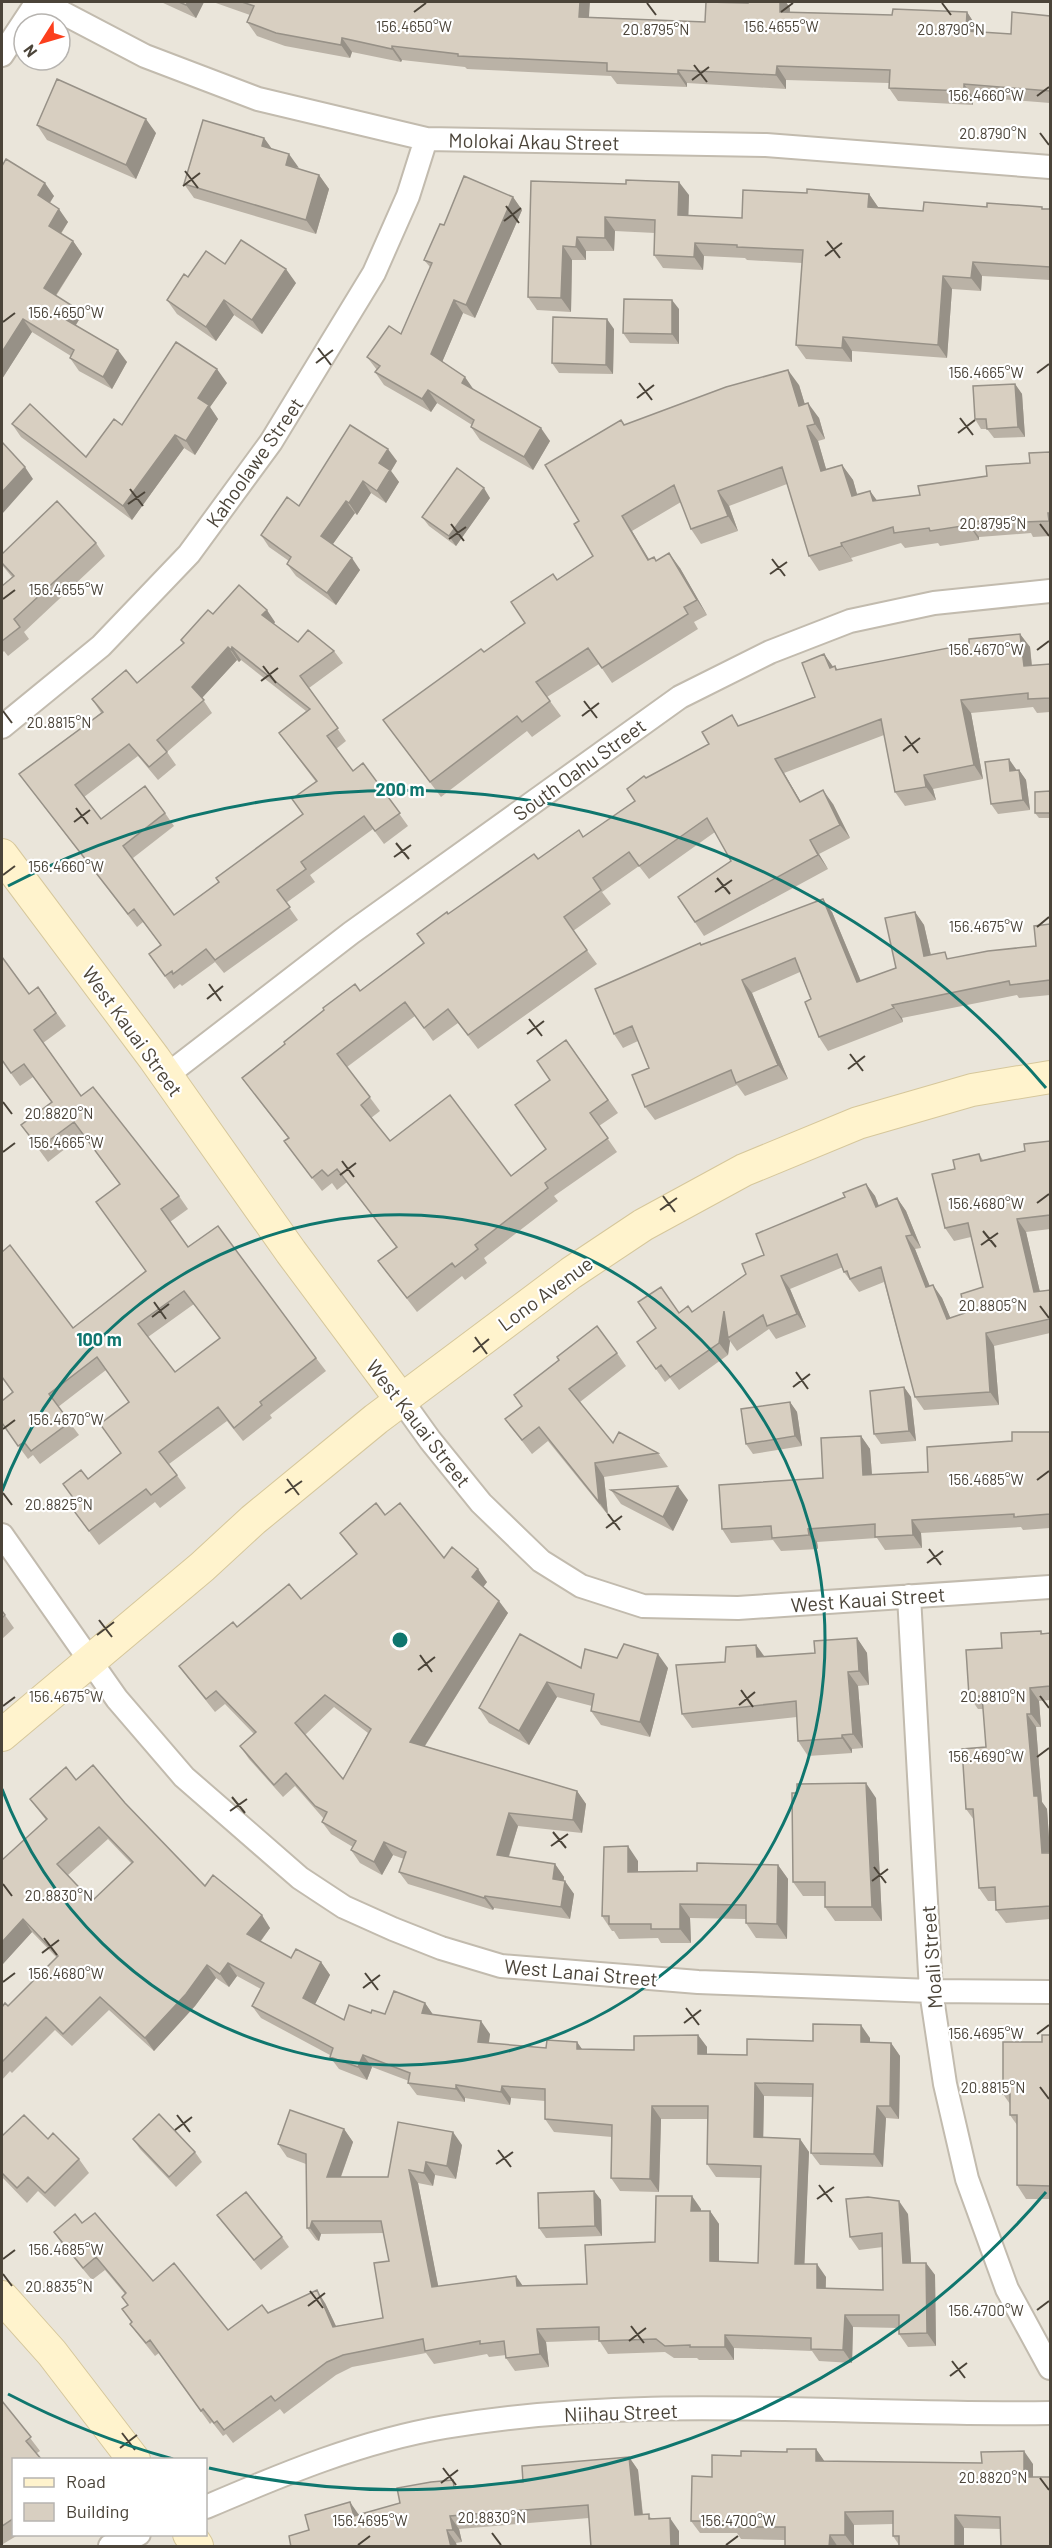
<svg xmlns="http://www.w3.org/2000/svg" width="1052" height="2548" viewBox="0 0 1052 2548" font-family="Barlow,sans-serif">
	<rect width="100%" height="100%" fill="#f6f3ec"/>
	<path fill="#eae5da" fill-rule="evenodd" d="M2 2H1050V2546H2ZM24 24H60V60H24ZM14 2460H206V2534H14Z"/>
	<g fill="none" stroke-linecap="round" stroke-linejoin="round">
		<g stroke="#c2bbae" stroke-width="26">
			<path id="street" d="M42 2 145 56 258 99 426 139 766 145 1050 167
				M2 55 37 2
				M2 727 101 646 189 554 271 442 374 273 408 196 426 139
				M167 1075 351 933 680 697 770 652 850 621 934 603 1050 591
				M402 1401 430 1440 481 1503 541 1561 581 1586 643 1606 738 1608 1050 1587
				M2 1535 117 1699 184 1777 300 1878 344 1907 393 1929 441 1948 501 1966 698 1982 931 1991 1050 1992
				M909 1596 931 1991 945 2084 967 2179 1007 2289 1050 2368
				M206 2507C283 2474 362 2441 445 2427 645 2393 849 2416 1050 2413
				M110 2546 139 2534"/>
		</g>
		<g stroke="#d6c79b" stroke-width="34">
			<path id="secondary" d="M2 855 154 1058 291 1252 402 1401
				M2 1735 202 1567 253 1520 376 1419 571 1273 643 1225 744 1170 858 1123 972 1090 1050 1077
				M2 2297 52 2353 134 2460
				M189 2534 197 2546"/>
		</g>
		<use href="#street" stroke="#fff" stroke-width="22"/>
		<use href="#secondary" stroke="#fff3cd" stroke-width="32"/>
	</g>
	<path fill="#bab2a6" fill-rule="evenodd" d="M161 2H204L196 18Z
		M213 2H512L589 17 705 22 790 8V12L892 15 967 12 976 26V32L1011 34 1050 16V103L973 97V105L898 101 889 88V83L786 80V89L687 83V87L617 84 611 76 467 69 465 67 402 60 401 62 352 52 350 58 285 46 257 36 247 22 250 15Z
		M37 125 156 133 136 179 47 140Z
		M264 138 272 149 299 169 319 175 329 189 316 234 194 198 184 184Z
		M2 166 54 196 50 203 68 222 61 234 73 241 82 254 56 296 80 318 76 325 127 362 112 389 79 371 70 358 71 356 32 332 2 379Z
		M531 181 689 195 688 216 742 218 869 194 878 207 923 211 987 207 1050 209V280L982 276 981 291 952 289 947 358 852 351V362L806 359 796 345 802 263 747 260 745 258 704 256 703 270 663 268 654 255 655 233 615 231 614 251H586V260H572L571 312 537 310 528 297Z
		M513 197 522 210 475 318 463 313 442 362 474 390 550 441 533 470 480 440 471 427 472 425 437 403 431 412 384 385 375 372 377 370 367 357 401 334 430 267 424 260 444 225Z
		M225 264 296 283 262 334 234 315 216 341 177 314 167 300 188 277Z
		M679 309V344L630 343 623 333Z
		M614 329 613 374 559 373 552 363Z
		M227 383 210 407 218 419 195 455 184 448 132 520 21 437 12 424 86 457 122 425Z
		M1015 384 1022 394 1025 437 994 438 987 429H981L975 419Z
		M799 385 805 405 819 418 825 439 818 441 826 469 842 465 853 480 857 495 870 491 877 501 920 495 987 476 1030 463 1050 452V536L1033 537 1031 533 979 537V540L940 546 938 543 905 548 901 543 851 558 853 561 819 571 809 556 787 484 729 506 738 531 701 544 691 529 681 502 632 531 649 559 680 568 707 615 694 622 698 629 612 683 599 664 547 697 561 716 532 737 527 731 441 797 383 720 484 652 525 623 557 580 593 556 579 521 624 425Z
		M397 461 391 471 399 482 386 503 371 493 357 515 355 513 333 544 360 570 336 605 296 576 287 564 289 561 269 547 261 535 299 506Z
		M490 498 456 546 429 526 422 517Z
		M96 543 105 556 24 632 29 639 8 656 4 651 2 653V586L12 577 2 565V554Z
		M213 614 275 622 274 624 298 642 334 651 343 663 309 688 346 741 336 749 353 771 363 763 408 826 384 844 373 829 310 875 315 882 286 903 298 920 224 973 215 962 182 986 180 984 174 989 149 954 161 945 143 922 137 927 19 774 101 713 92 699 137 683 184 644 181 640ZM237 660 239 662 241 660 306 711 279 733 316 782 303 814 219 882 174 915 133 858 174 826 165 813 101 819 84 797 138 756 158 780 176 765 167 752 212 713 202 698Z
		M1020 634 1030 647 1032 665 1050 664V712L1037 713 1033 707 971 713 983 779 933 789 936 800 905 806 895 792 884 735 784 773 801 802 833 804 850 838 819 854 828 869 704 936 678 897 731 861 715 832 649 879 639 866 602 892 611 904 573 931 597 964 478 1049 458 1023 433 1041 415 1016 347 1067 380 1111 371 1118 390 1141 511 1176 546 1149 550 1080 566 1040 618 1113 599 1126 617 1152 554 1196 558 1201 484 1258 487 1263 465 1280 462 1276 417 1312 378 1261 396 1247 347 1182 337 1190 332 1183 322 1191 284 1141 288 1138 242 1078 424 943 448 914 538 859 583 837 635 801 646 778 709 744 732 715 739 726 815 697 824 654 833 667 835 666 838 670Z
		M1016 769V770H1019L1026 780 1030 810 998 814 991 804Z
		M1050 791V818H1039L1035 813Z
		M832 912 861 981 896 968 915 912 924 925 931 955 950 959 1036 946 1050 924V995L1019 998 1017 995 902 1018 903 1022 828 1051 819 1037 811 999 800 972 752 993 788 1079 745 1096 737 1085 655 1120 645 1107 649 1068 638 1041 623 1048 614 1034 701 945Z
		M38 987 66 1026 43 1043 81 1096 179 1196 188 1209 170 1222 188 1247 316 1358 326 1371 270 1415 272 1418 243 1441 227 1421 169 1464 186 1488 160 1508 155 1502 99 1545 71 1507 77 1503 63 1484 88 1479 121 1453 100 1424 129 1402 106 1370 58 1407 79 1435 40 1464 33 1455 28 1459 2 1424V1400L12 1392 2 1378V1252L73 1328 146 1271 120 1185 83 1135 48 1162 21 1125 52 1103 33 1077 20 1086 2 1061 29 994ZM194 1304 220 1339 175 1372 148 1337Z
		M1050 1141V1229L1026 1232 1040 1292 1050 1290V1333L994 1346 999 1405 924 1410 915 1397 884 1282 859 1292 844 1272 843 1267 790 1289 806 1327 776 1339 769 1329 737 1351 730 1341 728 1355 679 1390 670 1378 665 1382 637 1342 679 1313 692 1312 746 1274 764 1255 845 1197 866 1184 875 1196 879 1206 897 1198 906 1211 921 1248 915 1249 929 1286 942 1298 950 1318 965 1313 983 1287 971 1237 954 1241 945 1228 955 1169 979 1154 983 1160 1025 1151Z
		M617 1353 626 1366 580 1402 613 1443 658 1453 668 1467 604 1477 608 1515 548 1441 532 1454 505 1419 522 1406 514 1395Z
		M904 1387 911 1397 916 1441 881 1444 874 1434Z
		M790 1402 797 1412 802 1446 753 1454 746 1444Z
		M1050 1432V1528L1023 1530 1021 1527 921 1533 922 1548 885 1550 877 1538 817 1542 818 1549 781 1551 773 1540 731 1543 722 1529 823 1478 861 1436 870 1449 872 1475 928 1472 1012 1441Z
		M611 1490 688 1500 673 1531 621 1504Z
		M385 1515 444 1558 487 1582 483 1587 508 1613 425 1746 577 1791 586 1804 582 1833 518 1826 509 1857 555 1864 564 1877V1881L574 1894 570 1919 494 1908 493 1910 408 1884 399 1872 404 1859 393 1855 382 1875 360 1863 351 1850 353 1847 331 1834 322 1822 324 1819 295 1786 283 1797 249 1759 240 1746 254 1734 225 1704 215 1712 188 1678 179 1666 237 1627 301 1599 356 1554 340 1533ZM334 1707 368 1733 343 1779 305 1735Z
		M2 1611 14 1628 2 1639Z
		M1041 1631 1043 1634 1050 1633V1700L1039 1701 1041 1727H1036L1042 1802 1047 1809 1050 1852V1919L1006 1923 996 1910V1901H988L979 1888 974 1820 966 1809 986 1747 984 1709H978L969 1696Z
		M857 1638 867 1653 869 1685 858 1686 863 1748 852 1749V1753L808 1756 798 1741 797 1717 692 1728 682 1714 725 1662 756 1645 765 1657 815 1653Z
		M617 1658 668 1668 650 1737 601 1725 591 1711 592 1706 557 1697 529 1745 489 1723 479 1708 581 1668Z
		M76 1780 125 1803 205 1886 270 1928 261 1941 291 1958 321 1962 330 1975 315 2004 344 2020 371 2013 385 2014 425 2003 433 2015 490 2034 489 2043 546 2048 577 2042 582 2049 634 2050 698 2035 707 2047V2054L747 2055 813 2041 870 2038V2043H891L900 2056 899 2119 886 2118 883 2167 820 2165 811 2153 813 2097 764 2096 763 2137 800 2139 809 2152 804 2264 826 2277V2288L883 2290V2247L859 2250 850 2237 908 2214 911 2263H926L935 2275 936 2346 908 2347 899 2334V2328L853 2327 852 2363 819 2361 812 2351 734 2348V2360H699L697 2358H674L665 2352 608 2354 599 2340 546 2342 549 2367 515 2371 506 2358V2355L489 2357 487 2354 434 2364 426 2353 352 2367 336 2375 284 2414 280 2409 233 2443 226 2434 223 2436 212 2422 210 2424 159 2353 155 2356 139 2336 130 2324 132 2322 122 2309 128 2305 122 2297 125 2294 105 2270 92 2280 63 2245 54 2232 82 2223 153 2281 228 2330 268 2313 325 2303 336 2326 383 2318 389 2261 384 2233 321 2234 319 2241 316 2240 307 2228 306 2164 287 2157 278 2144 344 2129 353 2142 341 2177H388L462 2145 456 2179 435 2175 433 2186 418 2183 438 2286H523L587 2284 655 2242 701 2209V2211H710L719 2224V2261L758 2263 761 2178 716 2177 707 2164 708 2119H661L659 2192 620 2191 611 2178 612 2137 554 2132 545 2119V2101L511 2098 510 2105 465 2098V2102L417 2095 408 2083 409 2081 372 2067 367 2080 339 2069 330 2057V2055L261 2018 252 2006 261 1989 237 1976 229 1987 216 1978 195 2006 154 2051 109 2010 72 2046 55 2030 12 2073 10 2071 2 2080V2007L8 2006 57 1958 32 1932 2 1965 46 1820 30 1799ZM108 1839 132 1864 92 1901 68 1875Z
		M797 1793 876 1798 882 1921H835L825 1907V1896H803L793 1882Z
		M638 1861V1872L697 1871 778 1865 788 1879 787 1939 756 1938 746 1923V1919L690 1918 691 1943H661L658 1938 619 1939 614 1931H612L602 1916Z
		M1050 2035V2199H1026L1017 2185V2125L1010 2115V2104L1003 2094Z
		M2 2136 79 2159 89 2173 55 2207 38 2191 27 2203 2 2177Z
		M133 2139 195 2152 202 2162 176 2187 140 2149Z
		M594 2191 601 2200 602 2236 546 2238 539 2228Z
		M217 2215 282 2237 289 2247 261 2270Z
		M2 2401 40 2451 37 2453 14 2460V2535H18L3 2544 2 2541Z
		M816 2449 824 2461 1033 2464V2477L1001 2529 964 2528 899 2545 893 2536V2524L854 2525V2547H785V2540L741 2539 737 2533H700L691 2521 712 2477 741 2456Z
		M629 2457 638 2470 643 2514 679 2531 589 2518 459 2529 462 2542 456 2543 457 2547H291L309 2530 359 2515 458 2487 523 2482Z"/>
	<path fill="#979187" d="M188 2H204L196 18 186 5Z
		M580 2H590L588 30 579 17Z
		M780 2H786L790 8 789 25 780 12Z
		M967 12 976 26V45L966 31Z
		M342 38 352 52 350 58 341 45Z
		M392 46 402 60 401 62 392 49Z
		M777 66 786 80V89L776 75Z
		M678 70 687 83V87L678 74Z
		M964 84 973 97V105L964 91Z
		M146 119 156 133 136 179 126 165Z
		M264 138 274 152 262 146Z
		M289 154 299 168 286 165Z
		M319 175 329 189 316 234 306 220Z
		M679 182 689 195 688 229 678 215Z
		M45 183 54 196 46 208 38 195Z
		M869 194 878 207H868Z
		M513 197 522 210 475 318 466 305Z
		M59 209 68 222 57 239 49 226Z
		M605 217 615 231 614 251 605 238Z
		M577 237 586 251V260L576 247Z
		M73 241 82 254 52 301 44 288Z
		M695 243 704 256 703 270 694 257Z
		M563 246 572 260 571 312 561 298Z
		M973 262 982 276 981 291 971 278Z
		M286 269 296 283 262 334 252 320Z
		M943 276 952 289 947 358 938 345Z
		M224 300 234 315 216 341 206 327Z
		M454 300 463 313 440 367 431 354Z
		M672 300 679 309V344L672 334Z
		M71 305 80 318 72 331 63 318Z
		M23 319 32 332 2 379V352Z
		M607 319 614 329 613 374 606 365Z
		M843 337 852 351V362L842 348Z
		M118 350 127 362 112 389 103 377Z
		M217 369 227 383 210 407 218 419 195 455 186 441 198 398Z
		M788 370 799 385 810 421 799 406Z
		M465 377 474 390 462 383Z
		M1015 384 1022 394 1025 437 1018 427Z
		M428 390 437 403 431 412 422 399Z
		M808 403 819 418 825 439 815 424Z
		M807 426 818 441 831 486 821 471Z
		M541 428 550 441 533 470 524 457Z
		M175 435 184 448 132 520 123 506Z
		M388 449 397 461 391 471 399 482 386 503 377 491 379 463Z
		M842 465 853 480 862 511 852 496Z
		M25 467 33 479 3 513 2 511V492Z
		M363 481 371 493 357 515 349 503Z
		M484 488 490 498 456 546 449 536Z
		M718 491 729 506 738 531 728 516Z
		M870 491 881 506 873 501Z
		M346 501 355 513 330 548 321 536Z
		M622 516 632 531 658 575 648 560Z
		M968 522 979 537V540L969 525Z
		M841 543 853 561 842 546Z
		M669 553 680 568 707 615 697 600Z
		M352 558 360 570 336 605 327 593Z
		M267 610 275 622 271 628 262 615Z
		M1020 634 1030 647 1033 680 1024 666Z
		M228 647 237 660 201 699 192 687Z
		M232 647 241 660 239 662 231 650Z
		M824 654 834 668H830Z
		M961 700 971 713 983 779 974 765Z
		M775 759 784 773 809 816 800 802Z
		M1009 759 1016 769 1017 781 1010 771Z
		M1019 770 1026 780 1030 810 1023 800Z
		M924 775 933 789 936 800 926 787Z
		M823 790 833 804 850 838 840 825Z
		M810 840 819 854 828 869 818 855Z
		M823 899 832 912 867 996 857 982Z
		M915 912 924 925 934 969 924 956Z
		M742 980 752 993 788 1079 778 1065Z
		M892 1005 902 1018 903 1022 894 1008Z
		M866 1184 875 1196 884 1220 876 1207Z
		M897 1198 906 1211 921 1248 912 1235Z
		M1017 1219 1026 1232 1043 1305 1034 1292Z
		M906 1236 915 1249 935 1299 926 1287Z
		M781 1276 790 1289 806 1327 797 1314Z
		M933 1285 942 1298 956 1331 947 1319Z
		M724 1311 728 1338 730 1341 728 1355 719 1343Z
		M986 1333 994 1346 999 1405 990 1392Z
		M904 1387 911 1397 916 1441 909 1431Z
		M790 1402 797 1412 802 1446 795 1436Z
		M861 1436 870 1449 873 1489 863 1475Z
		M595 1463 604 1477 608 1515 599 1502Z
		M678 1486 688 1500 673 1531 663 1517Z
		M912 1520 921 1533 922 1548 913 1535Z
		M808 1529 817 1542 818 1549 809 1535Z
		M478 1569 487 1582 481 1590 472 1577Z
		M499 1601 508 1613 419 1755 410 1742Z
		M857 1638 867 1653 869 1685 859 1671Z
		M756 1645 766 1659 757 1657Z
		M658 1654 668 1668 650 1737 640 1722Z
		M848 1672 858 1686 863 1748 853 1734Z
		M547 1682 557 1697 529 1745 519 1731Z
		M1030 1688 1039 1701 1041 1727 1031 1714Z
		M1027 1714 1036 1727 1042 1802 1047 1809 1050 1852 1042 1853 1034 1796Z
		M842 1735 852 1749V1753L842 1738Z
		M866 1783 876 1798 882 1921 872 1907Z
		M577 1791 586 1804 582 1833 573 1820Z
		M509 1813 518 1826 505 1868 497 1855Z
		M384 1842 393 1855 382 1875 374 1862Z
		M628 1846 638 1861V1887L628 1872Z
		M555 1864 564 1877 562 1892 553 1879Z
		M778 1865 788 1879 787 1939 777 1924Z
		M565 1881 574 1894 570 1919 561 1907Z
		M485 1896 494 1908 493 1910 484 1898Z
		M680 1904 690 1918 691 1943 680 1929Z
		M262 1915 270 1928 256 1947 247 1934Z
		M23 1919 32 1932 2 1965V1942Z
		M321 1962 330 1975 312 2010 303 1998Z
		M228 1963 237 1976 229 1987 220 1974Z
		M207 1965 216 1978 195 2006 154 2051 145 2038Z
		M425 2003 434 2016 422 2013Z
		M481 2021 490 2034 487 2054 478 2042Z
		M861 2025 870 2038V2055L861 2042Z
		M698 2035 707 2047V2067L698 2054Z
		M577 2042 586 2055 577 2049Z
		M891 2043 900 2056 899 2119 890 2106Z
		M363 2055 372 2067 367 2080 358 2067Z
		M755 2083 764 2096 763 2150 754 2137Z
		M456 2085 465 2098V2102L456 2089Z
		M502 2086 511 2098 510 2105 501 2092Z
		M652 2106 661 2119 659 2192 650 2179Z
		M877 2106 886 2118 883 2167 874 2154Z
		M344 2129 353 2142 336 2190 327 2177Z
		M453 2132 462 2145 456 2179 447 2166Z
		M800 2139 809 2152 804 2276 795 2264Z
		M426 2162 435 2175 433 2186 424 2173Z
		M409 2170 418 2183 441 2300 432 2287Z
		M594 2191 601 2200 602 2236 595 2226Z
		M692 2196 701 2209 700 2223 691 2211Z
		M899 2201 908 2214 912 2276 903 2263Z
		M710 2211 719 2224V2274L710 2261Z
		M312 2221 321 2234 319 2241 310 2228Z
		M926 2263 935 2275 936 2346 927 2333Z
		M817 2264 826 2277 825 2300 817 2288Z
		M516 2276 525 2289 517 2286Z
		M317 2290 325 2303 342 2339 333 2327Z
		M845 2315 853 2327 852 2363 843 2350Z
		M537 2329 546 2342 549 2367 540 2354Z
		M725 2335 734 2348V2360L725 2347Z
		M816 2449 825 2462 816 2461Z
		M1024 2451 1033 2464V2490L1024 2477Z
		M629 2457 638 2470 644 2528 635 2515Z
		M350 2502 359 2515 354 2516Z
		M845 2512 854 2525V2547L845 2535Z
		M955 2515 964 2528V2547H955Z
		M450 2516 459 2529 462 2542 453 2530Z
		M670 2518 679 2531V2547H671Z
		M447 2530 456 2543 457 2547H451Z
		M830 2535 838 2547H829Z"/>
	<path fill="#d8cfc1" stroke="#979187" stroke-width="1.5" fill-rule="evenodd" d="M179 2H188L186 5Z
		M242 2H580L579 17 705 22 706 2 748 3V2H780V12L892 15 893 9 967 12 966 31 1011 34 1012 12 1050 16V91L964 84V91L889 88 890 70 777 66 776 75 678 70V74L607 71V63L458 56V54L392 46V49L342 38 341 45 276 33 247 22 254 6Z
		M57 79 146 119 126 165 37 125Z
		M203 120 264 138 262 146 289 154 286 165 319 175 306 220 184 184Z
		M6 159 45 183 38 195 59 209 49 226 73 241 44 288 71 305 63 318 118 350 103 377 70 358 74 350 23 319 2 352V166Z
		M464 176 513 197 466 305 454 300 431 354 465 377 462 383 541 428 524 457 471 427 474 420 428 390 422 399 375 372 380 366 367 357 389 326 401 334 432 263 424 260 440 224 444 225Z
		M626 180 679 182 678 215 742 218 743 190 807 193V189L869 194 868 207 923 211 924 202 987 207V203L1042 207V209H1050V267L973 262 971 278 943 276 938 345 843 337 842 348 796 345 803 250 737 247V245L695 243 694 257 654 255 655 220 605 217V238L577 237 576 247 563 246 561 298 528 297 531 181 626 184Z
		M241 240 286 269 252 320 224 300 206 327 167 300 184 274 188 277 206 251 225 264Z
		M624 299 672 300V334L623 333Z
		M553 317 607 319 606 365 552 363Z
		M176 342 217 369 198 398 209 405 186 441 175 435 123 506 12 424 30 404 86 457 114 419 122 425Z
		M788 370 799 406 808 403 815 424 807 426 821 471 842 465 852 496 870 491 873 501 920 495 918 486 987 476 986 466 1030 463 1029 453 1050 452V513H1048L1049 521 1023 522 1022 518 968 522 969 525 930 531 929 528 894 533 893 527 841 543 842 546 809 556 782 467 718 491 728 516 691 529 674 485 622 516 648 560 654 557 656 561 669 553 697 600 684 607 688 614 602 668 588 648 536 682 550 701 522 722 517 716 430 782 383 720 481 649 484 652 525 623 511 602 553 574 557 580 593 556 574 524 579 521 545 465 621 420 624 425 726 387Z
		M1015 384 1018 427 987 429 986 419H975L973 386Z
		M350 425 388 449 379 463 390 470 377 491 363 481 349 503 346 501 321 536 352 558 327 593 287 564 291 557 261 535 287 497 299 506Z
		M2 442 25 467 2 492Z
		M457 468 484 488 449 536 422 517Z
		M57 501 96 543 14 619 20 627 2 641V586L14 576 2 563V554Z
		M239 585 267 610 262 615 298 642 308 630 334 651 300 676 338 728 327 736 353 771 363 763 400 813 375 831 364 816 301 862 306 869 277 890 290 907 215 960 206 949 173 974 172 971 165 976 149 954 161 945 134 909 128 914 19 774 103 712 92 699 126 670 137 683 184 643 181 640 208 610 213 614ZM228 647 231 650 232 647 310 709 279 733 317 781 292 799 303 814 216 878 219 882 174 915 123 846 165 813 145 786 101 819 75 785 129 744 149 767 167 752 157 740 204 700 192 687Z
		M1020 634 1024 666 1050 664V698L1028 699V693L961 700 974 765 924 775 926 787 895 792 881 719 775 759 800 802 823 790 840 825 810 840 818 855 695 922 678 897 731 861 707 818 639 866 629 852 593 878 601 890 564 917 587 950 468 1035 448 1009 424 1028 405 1002 337 1054 370 1097 361 1105 390 1141 450 1095 511 1176 546 1149 515 1105 550 1080 537 1061 566 1040 608 1100 590 1113 608 1138 545 1183 548 1188 475 1245 478 1249 455 1267 452 1263 407 1298 378 1261 397 1247 337 1169 328 1176 322 1170 312 1178 284 1141 289 1138 242 1078 285 1044 284 1042 324 1010 323 1008 355 984 360 991 424 943 417 934 447 912 448 914 534 854 538 859 579 830 583 837 635 801 627 789 644 776 646 778 709 744 702 732 732 715 738 726 815 697 802 663 824 654 830 668 835 666 836 670 969 644V639Z
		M1009 759 1010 771 1019 770 1023 800 991 804 985 762Z
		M1050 791V813H1035V792Z
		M823 899 857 982 896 968 885 918 915 912 924 956 945 952 947 959 988 951 1036 946 1034 926 1050 924V980L1010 985 1009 981 892 1005 894 1008 819 1037 805 1002 811 999 795 958 742 980 778 1065 736 1083 731 1070 645 1107 632 1075 649 1068 632 1026 614 1034 595 989 700 943 701 945Z
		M2 957 29 994 38 987 56 1013 34 1030 81 1096 93 1087 179 1196 161 1209 188 1247 218 1226 316 1358 260 1402 262 1405 234 1428 218 1407 159 1452 177 1475 151 1495 146 1489 89 1531 71 1507 77 1503 63 1484 81 1470 88 1479 121 1453 100 1424 129 1402 97 1357 49 1394 70 1422 31 1451 24 1442 18 1446 2 1423V1401L13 1392 2 1377V1252L10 1245 73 1328 146 1271 96 1202 120 1184 74 1122 39 1148 21 1125 52 1102 24 1064 11 1073 2 1060ZM184 1291 220 1338 175 1372 138 1324Z
		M1050 1141V1215L1017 1219 1034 1292 1050 1290V1319L986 1333 990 1392 915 1397 881 1267 850 1279 847 1271 844 1272 837 1254 781 1276 797 1314 767 1326 763 1315 728 1338 724 1311 719 1343 670 1377 661 1365 656 1369 637 1342 656 1328 638 1302 661 1287 679 1313 688 1306 692 1312 746 1274 742 1264 764 1255 756 1234 845 1197 843 1193 866 1184 876 1207 897 1198 912 1235 906 1236 926 1287 933 1285 947 1319 965 1313 961 1294 983 1287 968 1223 945 1228 932 1174 955 1169 953 1160 979 1154 981 1161 1025 1151 1024 1144Z
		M597 1326 617 1353 569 1389 613 1443 619 1432 658 1453 595 1463 599 1502 539 1427 522 1440 505 1419 522 1406 514 1395 559 1360 557 1357Z
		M904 1387 909 1431 874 1434 870 1391Z
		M790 1402 795 1436 746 1444 741 1409Z
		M1012 1432H1050V1514L1014 1517V1514L912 1520 913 1535 875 1537V1524L808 1529 809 1535 772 1538 771 1526 722 1529 719 1485 823 1478 821 1438 861 1436 863 1475 928 1472 927 1447 1012 1441Z
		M678 1486 663 1517 611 1490Z
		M376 1503 385 1515 400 1503 444 1558 452 1547 478 1569 472 1577 499 1601 410 1742 577 1791 573 1820 509 1813 497 1855 555 1864 553 1879 565 1881 561 1907 485 1896 484 1898 399 1872 406 1852 384 1842 374 1862 351 1850 356 1841 322 1822 327 1812 315 1806 286 1773 274 1785 240 1746 256 1732 216 1691 206 1699 179 1666 233 1622 237 1627 289 1584 301 1599 357 1554 340 1533ZM325 1695 371 1729 343 1779 295 1723Z
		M2 1611 5 1615 2 1618Z
		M1041 1631V1634L1050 1633V1686L1030 1688 1031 1714H1027L1034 1796H1038L1042 1853H1050V1906L996 1910 995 1887 979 1888 973 1809H966L962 1749 986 1747 982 1696H969L966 1650 1002 1648 1001 1633Z
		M520 1634 581 1668 585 1649 617 1658 624 1644 658 1654 640 1722 591 1711 594 1694 547 1682 519 1731 479 1708Z
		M857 1638 859 1671 848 1672 853 1734 842 1735V1738L798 1741 796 1701 682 1714 676 1665 725 1662 726 1647 756 1645 757 1657 815 1653 814 1641Z
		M93 1765 125 1803 205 1886 213 1875 262 1915 247 1934 291 1958 296 1949 321 1962 303 1998 344 2020 349 2005 371 2013 372 2010 385 2014 394 1991 425 2003 422 2013 481 2021 478 2042 546 2048 547 2040 577 2042V2049L634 2050V2036L698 2035V2054L747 2055V2039L813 2041V2024L861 2025V2042L891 2043 890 2106H877L874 2154 811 2153 813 2084 755 2083 754 2137 800 2139 795 2264H817V2288L883 2290 882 2233 850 2237 846 2199 868 2197 899 2201 903 2263H926L927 2333 899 2334V2315H845L843 2350 811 2349V2338L725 2335V2347H690V2345L665 2346 656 2339 599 2341V2327L537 2329 540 2354 506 2358 504 2341 480 2344V2341L425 2351 423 2339 343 2355 327 2362 275 2401 271 2396 224 2430 217 2421 214 2423 203 2409 201 2411 150 2340 146 2343 130 2324 132 2322 122 2309 128 2305 122 2297 126 2293 96 2257 83 2268 54 2232 75 2214 82 2223 95 2213 153 2281 174 2263 228 2330 262 2305 268 2313 317 2290 333 2327 383 2318 374 2263 389 2261 381 2221H312L310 2228H307L306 2154 278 2144 290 2110 344 2129 327 2177H388L398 2122 453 2132 447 2166 426 2162 424 2173 409 2170 432 2287 516 2276 517 2286 587 2284 585 2245 655 2242 656 2196H692L691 2211H710V2261L758 2263 761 2166 707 2164 708 2106H652L650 2179 611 2178 612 2125 545 2119V2089L502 2086 501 2092 456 2085V2089L408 2083 410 2073 363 2055 358 2067 330 2057 333 2048 252 2006 264 1983 228 1963 220 1974 207 1965 186 1994 145 2038 100 1997 63 2034 46 2017 3 2061 2 2059V2007L5 2003 8 2006 58 1956 23 1919 2 1942V1860L47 1819 30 1799 66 1767 76 1780ZM99 1827 133 1862 92 1901 57 1864Z
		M866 1783 872 1907H825V1882H793L792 1793H797V1784Z
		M628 1846V1872L697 1871V1863L778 1865 777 1924 746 1923V1905L680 1904V1929H651V1924H609V1916H602L604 1847Z
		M1042 2035H1050V2186L1017 2185V2115H1010V2094H1003V2042H1042Z
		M159 2114 195 2152 169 2177 133 2139Z
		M24 2115 48 2139 53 2133 79 2159 45 2193 28 2177 17 2188 2 2173V2136Z
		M594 2191 595 2226 539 2228 538 2193Z
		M246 2192 282 2237 254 2260 217 2215Z
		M2 2401 31 2437 26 2441 42 2460H14V2518L2 2526Z
		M787 2449H816V2461L982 2463 981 2452 1024 2451V2477H1050V2547H1001L1000 2517 955 2515V2547H899V2536H893V2511L845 2512V2535H830L829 2547H785V2527H732V2521H691L692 2476 712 2477V2455L741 2456V2451L787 2452Z
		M629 2457 635 2515 649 2514V2519L670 2518 671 2547H591L588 2505 450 2516 453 2530H447L451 2547H291L289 2536 309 2530 305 2515 350 2502 354 2516 400 2503 397 2488 431 2482 453 2480 454 2487 523 2482 522 2466Z"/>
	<path fill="none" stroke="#4b4439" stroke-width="2" d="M647 3 656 15M942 3 951 15M414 12 426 3M781 12 793 3M694 65 707 82M692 80 709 67M1037 96 1049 87M1040 133 1049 145M185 171 198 188M183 186 200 173M506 206 519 223M504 221 521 208M827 241 840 258M825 256 842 243M3 322 15 313M318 348 331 365M316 363 333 350M1037 373 1049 364M639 383 652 400M637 398 654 385M960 418 973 435M958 433 975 420M130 489 143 506M128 504 145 492M451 524 464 541M1040 524 1049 536M449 539 466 527M772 559 785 576M770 574 787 562M3 599 15 590M1037 650 1049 641M263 666 276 683M261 681 278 668M584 701 597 718M3 711 12 723M582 716 599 703M905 736 918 753M903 751 920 738M76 808 88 824M74 822 90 810M396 843 409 859M394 857 411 845M3 875 15 866M717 878 730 894M715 892 732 880M1037 927 1049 917M209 984 221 1001M207 999 223 986M529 1019 542 1036M527 1034 544 1021M850 1054 863 1071M848 1069 865 1056M3 1102 12 1114M3 1152 15 1143M342 1161 354 1177M340 1175 356 1163M663 1196 675 1212M1037 1203 1049 1194M660 1210 677 1198M983 1231 996 1247M981 1245 998 1233M154 1302 166 1319M1040 1306 1049 1318M152 1317 169 1304M475 1337 487 1354M473 1352 489 1339M796 1372 808 1389M793 1387 810 1374M3 1429 15 1420M287 1479 299 1495M1037 1480 1049 1471M3 1493 12 1505M285 1493 302 1481M608 1514 620 1530M606 1528 622 1516M929 1549 941 1565M927 1563 943 1551M99 1620 112 1637M97 1635 114 1622M420 1655 432 1672M418 1670 435 1657M741 1690 753 1707M1040 1696 1049 1708M739 1705 755 1692M3 1706 15 1697M1037 1757 1049 1748M232 1797 245 1813M230 1811 247 1799M553 1832 566 1848M551 1846 568 1834M874 1867 886 1883M872 1881 888 1869M3 1884 12 1896M44 1938 57 1955M42 1953 59 1940M365 1973 378 1990M3 1982 15 1973M363 1988 380 1975M686 2008 699 2025M684 2023 701 2010M1037 2034 1049 2025M1040 2087 1049 2099M177 2115 190 2132M175 2130 192 2117M498 2150 511 2167M496 2164 513 2152M819 2185 832 2202M817 2199 834 2187M3 2259 15 2250M3 2274 12 2286M310 2291 323 2308M308 2306 325 2293M1037 2310 1049 2301M631 2326 644 2343M629 2341 646 2328M952 2361 965 2378M950 2376 967 2363M122 2433 135 2450M120 2448 137 2435M443 2468 456 2485M1040 2478 1049 2490M441 2483 458 2470M492 2533 501 2545M358 2545 370 2536M726 2545 738 2536"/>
	<g fill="none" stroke="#0f766e" stroke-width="3">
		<path d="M2 1491A425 425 0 1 1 2 1789"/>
		<path d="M1046 2192A850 850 0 0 1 209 2468M173 2459A850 850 0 0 1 8 2394M8 886A850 850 0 0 1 1046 1088"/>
	</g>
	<g text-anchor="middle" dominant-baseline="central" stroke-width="4.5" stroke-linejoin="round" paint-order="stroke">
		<g font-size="20" fill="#4b4439" stroke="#fff">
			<text transform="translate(534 141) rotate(1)">Molokai Akau Street</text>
			<text transform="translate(254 462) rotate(-55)">Kahoolawe Street</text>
			<text transform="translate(579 769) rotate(-36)">South Oahu Street</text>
			<text transform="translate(133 1031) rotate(54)">West Kauai Street</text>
			<text transform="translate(545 1293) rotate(-36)">Lono Avenue</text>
			<text transform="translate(419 1423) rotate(52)">West Kauai Street</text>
			<text transform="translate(868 1599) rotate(-4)">West Kauai Street</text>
			<text transform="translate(931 1957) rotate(-94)">Moali Street</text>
			<text transform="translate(581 1972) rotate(5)">West Lanai Street</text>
			<text transform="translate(621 2412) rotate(-2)">Niihau Street</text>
		</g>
	</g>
	<g font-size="15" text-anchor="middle" fill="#4b4439" stroke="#fff" stroke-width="4.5" stroke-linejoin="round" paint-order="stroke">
		<text x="414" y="32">156.4650°W</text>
		<text x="781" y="32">156.4655°W</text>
		<text x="656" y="35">20.8795°N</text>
		<text x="951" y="35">20.8790°N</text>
		<text x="986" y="101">156.4660°W</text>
		<text x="993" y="139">20.8790°N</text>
		<text x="66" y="318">156.4650°W</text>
		<text x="986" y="378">156.4665°W</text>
		<text x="993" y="529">20.8795°N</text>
		<text x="66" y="595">156.4655°W</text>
		<text x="986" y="655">156.4670°W</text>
		<text x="59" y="728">20.8815°N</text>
		<text x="66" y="872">156.4660°W</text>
		<text x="986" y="932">156.4675°W</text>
		<text x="59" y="1119">20.8820°N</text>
		<text x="66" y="1148">156.4665°W</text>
		<text x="986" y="1209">156.4680°W</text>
		<text x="993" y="1311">20.8805°N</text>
		<text x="66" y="1425">156.4670°W</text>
		<text x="986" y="1485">156.4685°W</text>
		<text x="59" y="1510">20.8825°N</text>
		<text x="993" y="1702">20.8810°N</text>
		<text x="66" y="1702">156.4675°W</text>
		<text x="986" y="1762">156.4690°W</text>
		<text x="59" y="1901">20.8830°N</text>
		<text x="66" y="1979">156.4680°W</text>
		<text x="986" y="2039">156.4695°W</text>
		<text x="993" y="2093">20.8815°N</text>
		<text x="66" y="2255">156.4685°W</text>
		<text x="59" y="2292">20.8835°N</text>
		<text x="986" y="2316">156.4700°W</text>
		<text x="993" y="2483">20.8820°N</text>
		<text x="492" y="2523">20.8830°N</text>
		<text x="370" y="2526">156.4695°W</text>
		<text x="738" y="2526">156.4700°W</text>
	</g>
	<circle cx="400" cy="1640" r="9" fill="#0f766e" stroke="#fff" stroke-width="3"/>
	<g font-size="18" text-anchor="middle" font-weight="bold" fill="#0f766e" stroke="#fff" stroke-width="4.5" stroke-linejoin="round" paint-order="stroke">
		<text x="400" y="796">200 m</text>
		<text x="99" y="1346">100 m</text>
	</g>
	<rect width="1052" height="2548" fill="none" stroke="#4b4439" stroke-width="6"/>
	<rect x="12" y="2458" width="195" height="78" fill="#ffffff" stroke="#b7b4b0" stroke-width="1.5"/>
	<rect x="24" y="2478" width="30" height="9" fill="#fff3cd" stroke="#b7b4b0" stroke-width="1.5"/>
	<text x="66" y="2488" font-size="18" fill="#4b4439">Road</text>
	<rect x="24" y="2503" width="30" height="18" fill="#d8cfc1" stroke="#b7b4b0" stroke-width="1.5"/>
	<text x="66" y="2518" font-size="18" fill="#4b4439">Building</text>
	<g transform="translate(42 42) rotate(233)"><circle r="28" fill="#ffffff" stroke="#b7b4b0" stroke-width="1.5"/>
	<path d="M0-4.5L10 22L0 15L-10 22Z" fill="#fc3f1d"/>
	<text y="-9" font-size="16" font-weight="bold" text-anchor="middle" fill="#4b4439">N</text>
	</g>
</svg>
